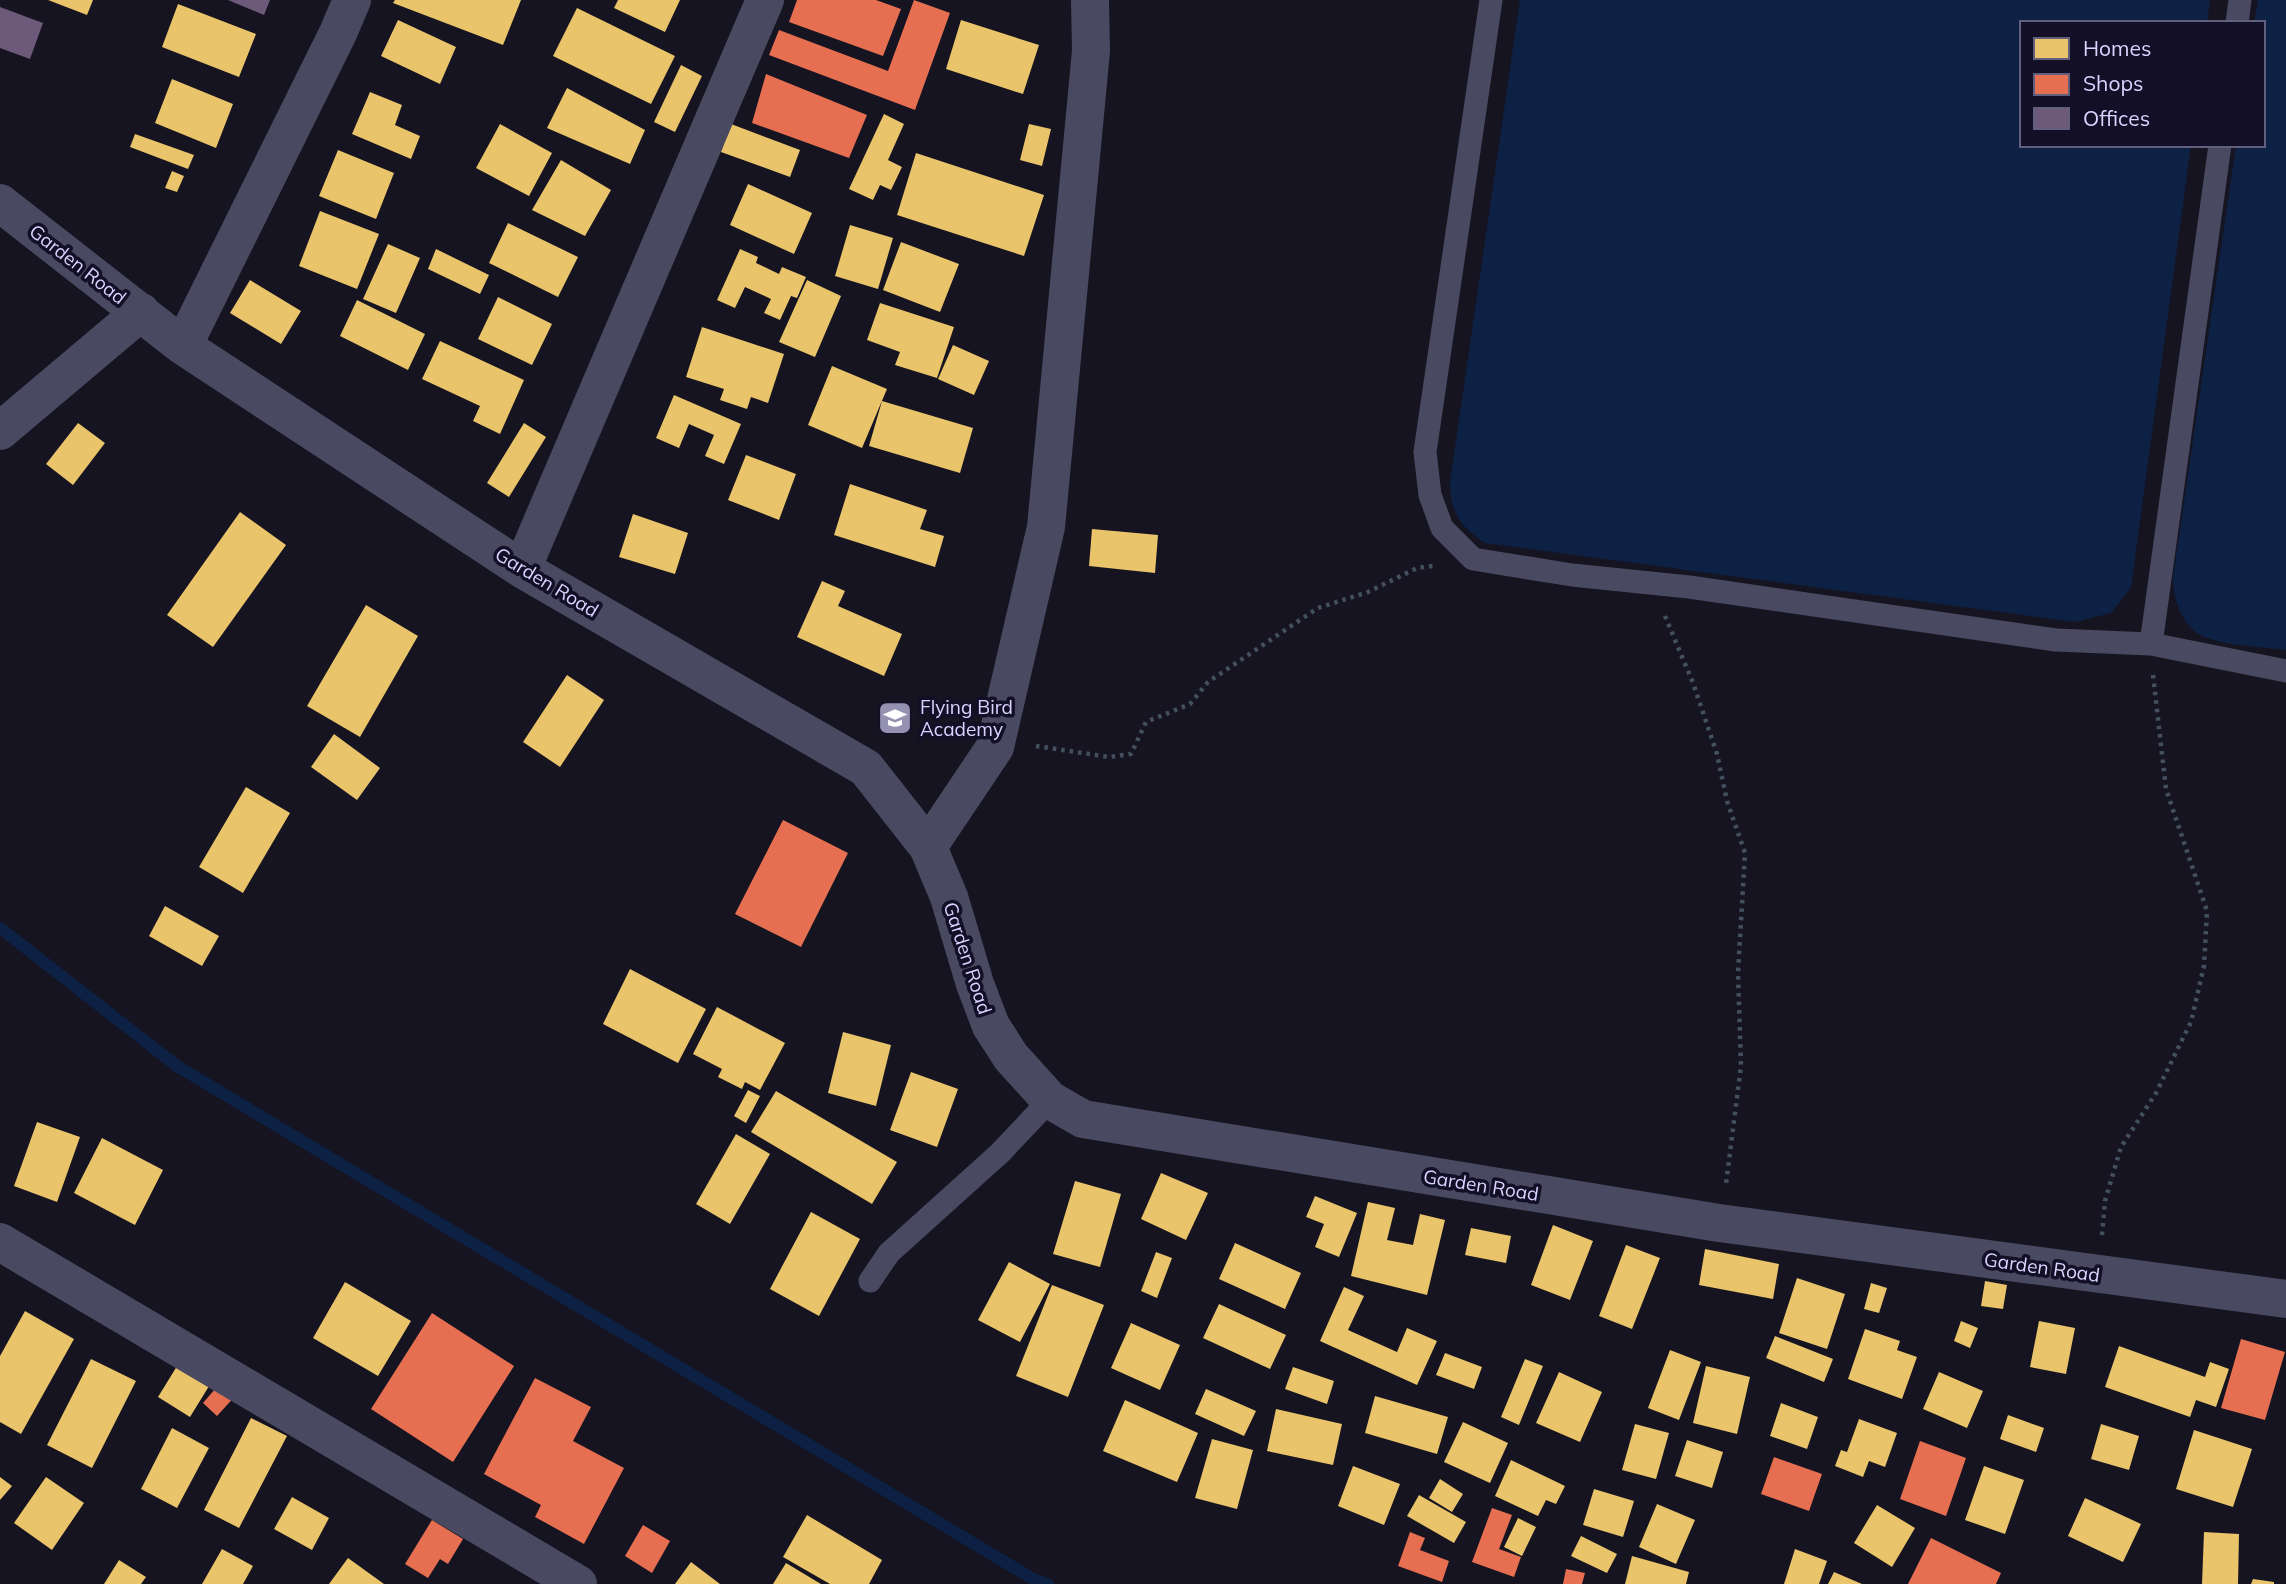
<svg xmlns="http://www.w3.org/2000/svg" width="2286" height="1584" viewBox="0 0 2286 1584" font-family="Mulish,sans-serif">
	<rect width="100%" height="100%" fill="#161421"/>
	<path fill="#0d2144" d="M1520 0H2210L2207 23H2022V145H2191L2131 588 2111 613 2075 622 1485 543C1460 526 1450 513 1450 482Z
		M2258 0H2286V650C2263 647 2231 646 2210 639 2184 632 2173 602 2173 578L2236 145H2263V23H2254Z"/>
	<path fill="#e9c46a" d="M48 0H93L87 15Z
		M395 0H521L503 45 393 3Z
		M618 0H680L665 32 614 8Z
		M178 4 256 34 239 77 162 47Z
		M577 8 675 56 651 104 553 56Z
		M398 20 456 47 440 84 381 56Z
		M961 20 1039 45 1023 94 946 69Z
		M681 65 702 76 675 132 654 122Z
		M172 79 233 104 216 148 155 123Z
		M567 88 645 130 630 164 547 128Z
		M370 92 402 105 395 125 420 136 411 159 352 134Z
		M884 114 904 124 888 160 902 167 891 190 880 185 873 200 849 189Z
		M500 124 552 153 529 196 476 168Z
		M731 124 800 150 790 177 721 152Z
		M1029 124 1051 129 1042 166 1020 160Z
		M135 134 194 155 188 169 130 147Z
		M338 150 394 173 376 219 319 196Z
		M916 153 1044 195 1024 256 897 215Z
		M561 160 611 190 585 236 532 210Z
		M172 171 184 176 177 192 165 188Z
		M748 184 812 213 794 254 730 225Z
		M320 211 379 234 357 289 299 266Z
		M508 223 578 257 558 297 489 263Z
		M850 225 893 238 878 289 835 276Z
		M901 242 959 264 940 312 883 290Z
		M388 244 420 258 396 313 363 299Z
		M436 249 489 275 480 294 428 269Z
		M740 249 758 257 756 263 779 274 782 267 806 277 797 298 791 296 780 320 764 313 771 299 745 287 735 308 717 300Z
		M250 280 301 311 281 344 230 313Z
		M807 280 841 296 815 357 779 342Z
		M498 297 552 324 532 365 478 339Z
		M357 300 425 334 408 370 340 336Z
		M880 303 954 327 937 378 895 365 900 352 867 340Z
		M702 327 784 354 768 403 751 397 747 409 720 400 724 389 686 377Z
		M440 341 524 380 500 434 473 421 480 406 422 379Z
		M953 345 989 361 974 395 938 379Z
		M832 366 887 389 862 448 808 425Z
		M674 395 741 424 724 464 705 456 714 435 689 424 679 448 656 438Z
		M882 401 973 428 960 473 869 446Z
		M78 423 105 443 73 485 46 464Z
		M524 423 546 437 509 497 487 483Z
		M746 455 796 474 779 520 728 500Z
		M850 484 927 510 920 529 944 536 935 567 834 535Z
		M240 512 286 545 213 647 167 615Z
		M633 514 688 533 675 574 619 557Z
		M1092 529 1158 535 1155 573 1089 566Z
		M822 581 845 591 838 606 902 634 884 676 797 637Z
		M366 605 418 636 360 737 307 706Z
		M567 675 604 700 560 767 523 742Z
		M334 734 380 768 357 800 311 767Z
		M246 787 290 813 243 893 199 867Z
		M165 906 219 936 202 966 149 936Z
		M630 969 706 1009 678 1063 603 1024Z
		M717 1007 785 1043 760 1090 745 1082 742 1089 718 1077 722 1069 693 1054Z
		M843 1032 891 1045 876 1106 828 1093Z
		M911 1072 958 1089 937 1147 890 1130Z
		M748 1090 760 1096 746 1123 734 1116Z
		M776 1091 897 1162 872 1204 751 1132Z
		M37 1122 80 1137 57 1202 14 1186Z
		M736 1134 770 1154 730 1224 696 1204Z
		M102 1138 163 1170 135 1225 74 1193Z
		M1161 1173 1208 1193 1186 1240 1141 1219Z
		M1075 1181 1121 1194 1100 1267 1053 1254Z
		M1315 1196 1357 1213 1339 1257 1315 1247 1324 1224 1306 1217Z
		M1368 1202 1395 1208 1387 1240 1413 1245 1420 1214 1445 1220 1427 1295 1351 1276Z
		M811 1212 860 1239 819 1316 770 1289Z
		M1553 1225 1593 1241 1570 1300 1531 1285Z
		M1471 1228 1511 1236 1506 1263 1465 1255Z
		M1235 1243 1301 1273 1285 1309 1219 1279Z
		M1626 1245 1660 1258 1632 1329 1599 1316Z
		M1705 1249 1779 1264 1773 1299 1699 1285Z
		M1156 1252 1172 1258 1157 1298 1141 1291Z
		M1009 1262 1050 1284 1020 1342 978 1320Z
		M1797 1278 1845 1294 1827 1349 1779 1333Z
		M1985 1281 2007 1285 2003 1309 1981 1306Z
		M345 1282 411 1321 378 1376 313 1338Z
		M1871 1283 1887 1288 1879 1313 1864 1309Z
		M1052 1285 1104 1305 1068 1397 1016 1376Z
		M1344 1287 1364 1296 1348 1330 1397 1352 1407 1328 1437 1341 1417 1385 1320 1341Z
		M1219 1304 1286 1335 1270 1369 1203 1338Z
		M25 1311 74 1339 21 1434 0 1422V1356Z
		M1961 1321 1978 1328 1970 1348 1954 1341Z
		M2039 1321 2075 1328 2066 1374 2030 1367Z
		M1131 1323 1180 1345 1160 1390 1111 1368Z
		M1865 1329 1900 1341 1897 1350 1917 1357 1902 1399 1848 1379Z
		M1775 1336 1833 1359 1824 1382 1766 1358Z
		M2119 1346 2205 1377 2210 1362 2229 1369 2216 1407 2196 1400 2190 1417 2105 1387Z
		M1670 1350 1701 1362 1679 1420 1648 1408Z
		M1445 1353 1482 1367 1474 1389 1436 1375Z
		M182 1358 214 1378 190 1417 158 1397Z
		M91 1359 136 1381 92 1468 47 1445Z
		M1525 1359 1543 1366 1519 1425 1501 1417Z
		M1706 1366 1750 1377 1737 1434 1693 1423Z
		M1293 1367 1334 1381 1327 1404 1285 1389Z
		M1559 1372 1602 1392 1580 1442 1536 1423Z
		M1939 1372 1983 1391 1967 1428 1923 1409Z
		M1206 1389 1256 1411 1244 1436 1195 1414Z
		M1375 1396 1448 1417 1437 1454 1365 1433Z
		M1125 1400 1198 1433 1177 1482 1103 1451Z
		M1781 1403 1818 1417 1807 1449 1770 1436Z
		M1276 1409 1342 1424 1333 1465 1267 1451Z
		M2008 1415 2044 1428 2036 1452 2000 1439Z
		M251 1418 287 1436 239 1528 204 1510Z
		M1859 1419 1897 1433 1885 1467 1869 1461 1863 1477 1835 1466 1841 1450 1847 1452Z
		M1463 1422 1508 1443 1490 1483 1444 1462Z
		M1635 1424 1669 1433 1656 1479 1622 1470Z
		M2101 1424 2139 1436 2129 1470 2091 1459Z
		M172 1428 209 1448 177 1508 141 1489Z
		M2194 1430 2252 1449 2233 1507 2176 1489Z
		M1212 1439 1253 1450 1237 1509 1195 1498Z
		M1687 1440 1723 1452 1712 1488 1675 1476Z
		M1511 1460 1565 1486 1556 1504 1546 1500 1538 1516 1495 1496Z
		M1353 1466 1400 1484 1384 1525 1338 1506Z
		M1984 1466 2024 1480 2005 1534 1965 1520Z
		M0 1477 12 1486 0 1500Z
		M46 1477 84 1503 52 1550 14 1523Z
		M1440 1479 1463 1494 1452 1512 1429 1498Z
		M1594 1489 1634 1501 1623 1537 1583 1525Z
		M1419 1495 1466 1522 1454 1543 1407 1516Z
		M292 1497 329 1518 312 1550 274 1529Z
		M2085 1498 2141 1524 2123 1562 2068 1536Z
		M1657 1504 1695 1520 1676 1564 1639 1547Z
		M1877 1505 1915 1528 1892 1567 1854 1543Z
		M807 1515 882 1560 869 1584H830L783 1557Z
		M1518 1518 1536 1527 1522 1556 1504 1547Z
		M2204 1532 2239 1534 2238 1584H2202Z
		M1581 1536 1617 1554 1607 1573 1571 1556Z
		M222 1549 253 1566 243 1584H202Z
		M1795 1549 1827 1561 1819 1584H1784Z
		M1632 1556 1689 1572 1686 1584H1625Z
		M348 1558 384 1584H329Z
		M119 1560 146 1577 141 1584H104Z
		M691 1562 720 1584H675Z
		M786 1563 821 1584H773Z
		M1834 1572 1862 1584H1828Z
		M2253 1579 2274 1582V1584H2251Z"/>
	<path fill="#e76f51" d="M797 0H876L901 9 883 56 789 22Z
		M914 0 950 13 915 110 769 55 779 30 888 71Z
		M766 74 867 115 849 158 752 123Z
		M783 820 848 853 801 947 735 914Z
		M432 1313 514 1366 453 1462 371 1409Z
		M2241 1339 2285 1352 2265 1420 2221 1408Z
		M535 1378 591 1407 573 1441 624 1468 584 1544 535 1517 541 1505 484 1474Z
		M222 1381 237 1394 217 1416 203 1403Z
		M1920 1441 1966 1458 1946 1516 1900 1499Z
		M1774 1457 1822 1474 1809 1511 1761 1494Z
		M1492 1508 1512 1515 1499 1549 1521 1557 1514 1577 1472 1562Z
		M432 1520 463 1539 448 1564 440 1559 428 1578 405 1564Z
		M643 1525 670 1541 652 1573 625 1556Z
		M1410 1532 1425 1538 1420 1550 1449 1561 1442 1582 1398 1566Z
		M1931 1538 2001 1573 1996 1584H1908Z
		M1566 1569 1585 1573 1582 1584H1563Z"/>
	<path fill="#6d597a" d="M228 0H270L264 15Z
		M0 7 43 23 30 59 0 48Z"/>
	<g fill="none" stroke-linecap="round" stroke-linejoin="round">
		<path stroke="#0d2144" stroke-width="12" d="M0 928 177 1066 1033 1579 1048 1584"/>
		<path stroke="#44505f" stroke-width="4.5" stroke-dasharray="3.5 5" stroke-linecap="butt" d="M1665 616 1693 683 1717 754 1727 801 1745 853 1738 973 1741 1066 1726 1184
			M1036 746 1109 757 1131 754 1146 722 1190 704 1208 682 1318 608 1368 592 1417 568 1433 566
			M2102 1235 2105 1201 2121 1147 2156 1093 2191 1022 2204 966 2207 911 2166 789 2153 675"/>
		<path stroke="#4a4962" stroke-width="23" d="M1491 0 1425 452 1430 495 1442 528 1473 559 1572 575 1689 587 2056 640 2151 644 2286 671
			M2237 23 2240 0
			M2151 644 2220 145
			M870 1281 889 1253 1000 1153 1050 1100"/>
		<path stroke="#4a4962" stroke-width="38" d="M0 203 183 346 522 569 866 768 928 847 949 897 975 984 991 1026 1011 1057 1050 1100 1083 1119 1719 1223 2286 1299
			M183 346 338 33 352 0
			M0 431 141 312
			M522 569 765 0
			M928 847 995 747 1046 527 1091 51 1090 0
			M0 1242 578 1584"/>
	</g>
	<defs>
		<g id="school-square" transform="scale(1.75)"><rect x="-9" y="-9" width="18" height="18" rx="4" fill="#9591b1" stroke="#130f26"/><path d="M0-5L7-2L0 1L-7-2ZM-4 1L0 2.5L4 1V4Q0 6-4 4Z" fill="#fff"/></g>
	</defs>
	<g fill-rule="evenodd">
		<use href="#school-square" x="895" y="718"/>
	</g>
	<g text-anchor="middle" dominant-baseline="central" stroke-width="7" stroke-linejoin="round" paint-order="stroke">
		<g font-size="19" fill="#d9d4ff" stroke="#130f26">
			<text transform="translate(78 264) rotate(38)">Garden Road</text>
			<text transform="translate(547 582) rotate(31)">Garden Road</text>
			<text transform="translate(968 958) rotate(72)">Garden Road</text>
			<text transform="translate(1481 1185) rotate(9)">Garden Road</text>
			<text transform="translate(2042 1267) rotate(8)">Garden Road</text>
		</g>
		<g font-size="19" fill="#d9d4ff" stroke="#130f26" text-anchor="start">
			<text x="920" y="707">Flying Bird<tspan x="920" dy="22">Academy</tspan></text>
		</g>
	</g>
	<rect x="2020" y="21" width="245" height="126" fill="#130f26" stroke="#625e7d" stroke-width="2"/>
	<rect x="2034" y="38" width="35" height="21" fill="#e9c46a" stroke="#625e7d" stroke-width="2"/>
	<text x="2083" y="56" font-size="21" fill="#d9d4ff">Homes</text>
	<rect x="2034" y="74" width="35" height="21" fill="#e76f51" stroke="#625e7d" stroke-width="2"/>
	<text x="2083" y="91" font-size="21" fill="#d9d4ff">Shops</text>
	<rect x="2034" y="108" width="35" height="21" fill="#6d597a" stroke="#625e7d" stroke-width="2"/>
	<text x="2083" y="126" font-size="21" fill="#d9d4ff">Offices</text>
</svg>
